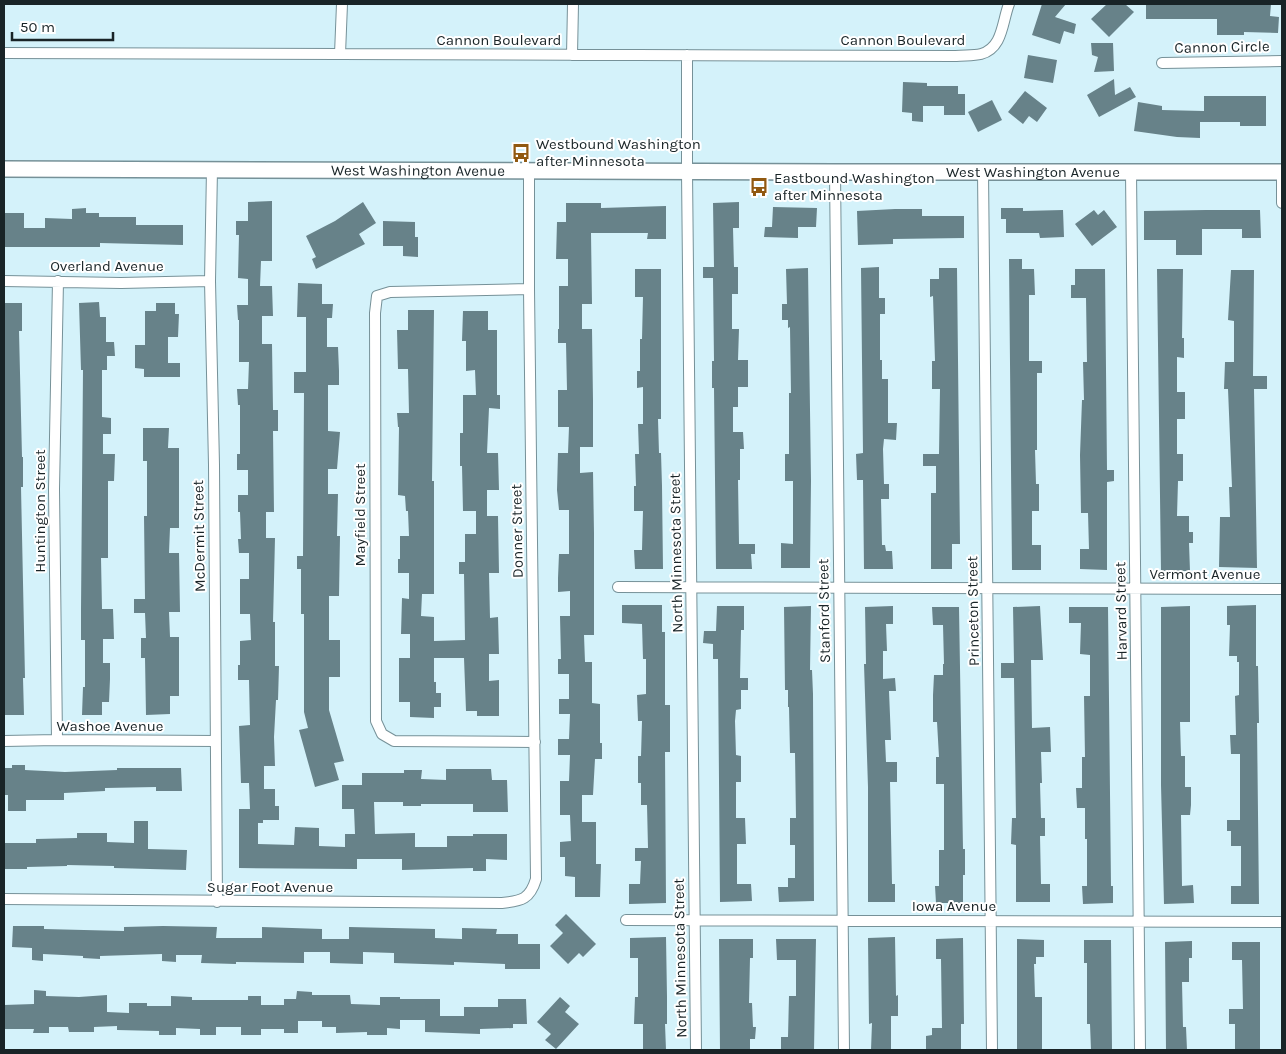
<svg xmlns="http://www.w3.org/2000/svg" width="1286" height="1054" viewBox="0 0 1286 1054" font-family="Karla,sans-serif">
	<rect width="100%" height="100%" fill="#d4f2fa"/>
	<path fill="#678289" d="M1042 4H1066L1055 17 1076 24 1074 34 1064 31 1060 44 1032 35Z
		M1107 4H1125L1134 12 1109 37 1091 19Z
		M1146 4H1271L1270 16 1279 17 1278 33 1244 32V35H1217V19H1146Z
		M1091 43H1113L1114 71 1094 72 1098 57 1092 55Z
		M1028 55 1057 60 1053 83 1024 78Z
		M1114 79 1115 95 1130 87 1136 97 1099 117 1087 95Z
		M903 82 927 83V86H958V94H965V115H944V106H923V122L912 121V113L902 112Z
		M1025 91 1047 108 1037 122 1029 116 1023 124 1008 112Z
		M1204 96H1266V126H1240V122H1200V138L1177 137 1134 131 1138 102 1162 106V110L1204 111Z
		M992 100 1002 120 978 132 968 112Z
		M272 201V261H261L260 286H272L273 316H262V344H272L273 410H278V431H273L274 512H266V538H275L273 622H275V666H279L278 700H276L274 737 275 766H264V789H275V806H279V820H263V823H258V844L294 845 295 827 319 828V846L345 847V834H355L354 809H342V785H362V773H404V770H422L421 779 446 780V769H491L492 780H507L508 812H473V804H421V806H403V802H374L375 834 415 833V847H447V836H473V834H507V860L486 859V871H473V868L402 870V859H357V869L239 868V809H250L249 783H241L239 726 250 725 249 680H238V665H240V641L251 640 250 614H240V579H249V553H239L238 539H241L240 512H238V495H248V470H237V454H240V405H238L237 389H248L249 362H239V320H238L237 305H248V279L238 278 239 235H236V221H248V202Z
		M363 202 376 223 359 234 365 244 316 269 312 259 316 257 306 236 335 221Z
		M739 202V228H733L734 267H738V294H732V329H739L738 360H748V387H738V407H733V432H743L744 449H740V480H738L739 544H755V554H751L752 569H716L714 388H712V361H714L713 278H703V267H714L713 203Z
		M566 203H601V208L666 206V239H647L648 233H591L592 304H582V329H592L593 401V447H580V473L593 472 594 533V635H584L585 662H592V703L600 704V743H602V759H595L593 795H582V822H596V864H601L600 897H575V877L565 876V857H560V842L571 841 570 815H560V781H569L570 755H558V739H569L570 714H559V699H569V674H558V659H561L560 616H570V591L558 592V578L559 554H569V510H559L557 490 558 453H568L569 427H558V390H567L566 343H558V329H559V286H568V259H556L557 222H566Z
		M773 207 817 208 816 227H798V238L764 237 765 227H772Z
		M86 208V213H99V217H136V225H183V245L100 243V247H4V213H24V228H45V218L72 219V209Z
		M1001 208H1023V211L1063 210 1064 237 1040 238 1039 233H1006V219H1001Z
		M895 209H922V216H964V238L893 239V244L858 245 857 211Z
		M1094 210 1098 215 1104 210 1117 227 1092 246 1075 224Z
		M1206 210H1260L1261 238H1242V229H1202V255H1176V240H1144V211Z
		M383 221 415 222V237H418V257L403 256V246H383Z
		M1009 259H1022V269H1034L1035 295H1029V361H1042V373H1037V450H1035L1036 484H1039V511H1032V545H1041V570H1012Z
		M879 267V298H885V314H880V360H882V379H888V423H897L896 440 884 439 883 449 884 484H889V499H881L882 545H885L886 551H892L893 569H864L863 480H857L856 454 863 453 861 268Z
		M808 268 811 481 810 568H781V543L793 544V481H785V454H789V393H791L790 327 788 328V320H782V304H787L786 269Z
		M939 268H957L960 544H952V569H931V493H936V466H923V454H939L940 389H932V361H935L934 328 933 296 930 297V279H939Z
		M635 269H661V419H658L659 453H661L662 486 663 569H635L634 550H642L643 511H634V486H636L635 454H639L638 424H643V387L637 388V371H640V339H642L643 297H635Z
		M1075 269H1105L1107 470H1114V481L1107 482V570L1080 569V549H1089L1088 513H1081L1080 455 1082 400H1084L1083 362H1087L1086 298H1071V285H1075Z
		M1157 269H1183L1182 338H1184V358L1177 357V392H1185V419H1177V454H1183V481H1178L1177 516H1189V532H1193V543H1189L1190 571H1161Z
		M1231 270H1254L1253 376H1267V389H1254L1257 568 1219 567 1220 517H1230L1229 487H1232L1228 389H1224L1225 362H1234V321L1228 320Z
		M298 283 322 284V304H333L332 318H327V347H338L339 371V385H328V431L340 432 337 469H328V494H338L337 536H340L339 596H329V640H340V677H329V710L344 761 334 763 339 780 315 787 299 730 308 728 304 712V614H301V569H297V556H303L304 393H294V372H306V317H297Z
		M99 302 100 317H106V342H114L115 356H107V370H102V417L111 418V434H103V454H115L114 481H108V558H101L102 609H113L114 639H103V663H110V679L109 702H102V715H82L83 687H85V640H81V609L83 370H81L79 303Z
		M4 303H22V331H19L22 457H23V487H21L25 678H23L24 715H4Z
		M156 303H175V314H179L178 337H168V363H180V377H144V369L135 368V345H145V311H156Z
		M408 310H434L432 481H434V594H422L421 616 434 617V641L465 640 464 574H459V562H465V534H476V511H463L462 466H460V433H463V395H476L475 370 466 371V341H462L463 311H488V330H497V395H500V409L489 408 487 453H498L499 490H487V516H498L499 573H489L490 618 498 617 499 654H489V681L499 680V716H477V711H466L464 658H434V682H436V693H441V707H434V718L410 717V702H399V658H410V634H401L402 598 409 599V573H398V559H400V536H409L408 511H406L405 496 398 495 399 427H398L397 413H409L408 369H398L397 330H408Z
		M143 428H169L168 448H179V528H170L169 553H179L180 612H169L170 637H179V696H170V714L146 715 145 658H141V638H146L145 613H134V599H145L144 516H147V461H143Z
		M622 605H662V632H665V705H670V752H665L666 903 629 904V884H640L641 861H635V848H648L647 805H641V783H638V756H641L642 721H638L637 695 646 694V659H643L642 624 622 623Z
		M1256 605V666H1258L1259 723H1257L1259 904H1231V886H1241V846H1231V831H1227V820H1240V754H1231L1230 735H1236L1235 696 1239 695V662H1237V656H1229L1230 625H1227V606Z
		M717 606H744V630H741L740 678H748V690H741V709L736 710 735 721 736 755 741 756V782H736V818H745L746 844H737V884H751L752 901 720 902 718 659H713V644L703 643 704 631H716Z
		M811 606 810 670H812L813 694 814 901 779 902 778 887H788V878H795V845H790V818H796L795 753H790L789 707H788V690H785L784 607Z
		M893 606V624H886L887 651H883V679L895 678 896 691H889L891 740H885L886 762H897V782H890L892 884H895V902H868V787L864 664H866L865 607Z
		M1040 606 1043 660H1031L1032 728 1050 727 1051 752H1041L1042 783H1040L1041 818H1045V836H1040L1041 884H1050V902H1016V845L1011 844 1012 818H1016L1014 678H1001V663H1014L1013 607Z
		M1190 606V722H1180L1181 756H1185V787H1191V805L1190 815H1181L1182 886 1193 885 1194 903 1164 904 1161 785V607Z
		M932 607H959L963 849H965V875H963V903H936L935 886H939V850H944V784H936V757H939L937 722H933V695L934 675H943V664H944L943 625H933Z
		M1069 607H1108L1111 886H1113V903L1083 904 1082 886H1087V839H1085V808H1077L1076 788H1082V757H1085L1084 696H1090V655L1080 654 1081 623H1069Z
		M12 765H25V770L65 772 117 770V768H181L182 791H156V787L105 788V791L64 793V800H26V811H8V795H4V768H12Z
		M134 821H148V849L187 850 186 870 114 868V866L67 865V866L27 867V869H4V843H36V839L77 838V833H107V842L134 843Z
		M566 914 596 944 583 957 579 953 568 964 550 946 563 933 555 925Z
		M13 926H44V929L124 931V927L163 926 217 927 216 938H262V927L322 929V939H349V927L435 929V938L462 939V928L497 929 496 934H518V944H540V969H505V964L454 962V965L394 963V953L363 952V964L330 963V952H304V963L236 962V964L201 963 202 955H176V962L162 961V954L100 956V959L83 958V956L43 954V961L32 960V948L12 947Z
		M666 937 667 997V1024H665L666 1050H643V1024H634L635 997H638V958H630V938Z
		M895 937 896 996 898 995V1016H891V1050H871L872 1023 869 1024 868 938Z
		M963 938 964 1024H961V1050H926V1036L932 1035V1028H942L941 959H936V939Z
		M719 939H753V958H750L749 1003H752L753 1027H756L755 1039H750V1050H720Z
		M776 939H816L814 1050H781V1037H788L789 996H796V960H777Z
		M1017 939 1044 940V957H1036V964H1034L1035 997H1042V1050H1017Z
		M1084 940H1111L1112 1050H1091L1090 1024H1087V963H1084Z
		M1192 941V958H1189V982H1182L1183 1027H1186L1187 1050H1166L1165 942Z
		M1232 942H1260V1050H1235V1024H1229V1009H1243L1242 960H1232Z
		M34 990 46 991V996L79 997 107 995V1012L129 1013V1003H147V1006H171V996L192 997V1000H248V996H261V1005H284V999H296L297 991 312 992V995H350L351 1004 380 1005V997H400V999H440V1016H464V1007H498V999H526L527 1024H513V1028L480 1029V1034L425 1032V1020H400V1029L387 1028V1035H367V1032L336 1033V1027H322V1021H298V1033H284V1029H261V1035H241V1027H216V1035H200V1029L176 1028V1035H159V1031L117 1030V1026L94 1027V1032H69L68 1027H49V1033H33L34 1029H4V1005L34 1004Z
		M560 997 570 1006 565 1012 579 1024 556 1049 545 1040 551 1034 537 1022Z"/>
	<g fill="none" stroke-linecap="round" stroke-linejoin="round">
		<g stroke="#769198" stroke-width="12">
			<path id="street" d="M4 53 956 56C964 55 973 56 981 54 1003 48 1002 22 1009 4
				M340 54 342 4
				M572 55 573 4
				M687 55V172L696 1050
				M1162 63 1282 61
				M212 169 210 281 214 465 217 902
				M1282 171V203
				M835 172 844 1050
				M983 172 992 1050
				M1131 172 1140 1050
				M4 281 121 283 210 281
				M529 289 390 292 377 296 375 313 376 721 382 734 394 741 535 742
				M618 587 1282 589
				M57 740 54 489 58 281
				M4 741 57 740 216 741
				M4 899 502 903C522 901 530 899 536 879L529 289V171
				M626 920 1282 922"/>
		</g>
		<g stroke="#769198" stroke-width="18">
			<g id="secondary">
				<path id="s1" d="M4 169 835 172H1282"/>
			</g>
		</g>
		<use href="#street" stroke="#fff" stroke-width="10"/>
		<use href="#secondary" stroke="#fff" stroke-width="15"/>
	</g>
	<defs>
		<g id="bus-bare" transform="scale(1.5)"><path d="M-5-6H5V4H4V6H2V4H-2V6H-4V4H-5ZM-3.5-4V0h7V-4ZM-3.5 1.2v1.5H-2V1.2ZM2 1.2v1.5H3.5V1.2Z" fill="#915911" stroke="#fff" stroke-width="2.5" paint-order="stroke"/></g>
	</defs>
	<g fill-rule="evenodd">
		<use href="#bus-bare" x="521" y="153"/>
		<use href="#bus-bare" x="759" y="187"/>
	</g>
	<g text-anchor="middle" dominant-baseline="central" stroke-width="4" stroke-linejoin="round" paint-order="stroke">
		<g font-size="15" fill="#192427" stroke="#fff">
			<text x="499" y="40">Cannon Boulevard</text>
			<text x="903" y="40">Cannon Boulevard</text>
			<text transform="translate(1222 47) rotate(-1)">Cannon Circle</text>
			<text stroke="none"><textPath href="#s1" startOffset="414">West Washington Avenue</textPath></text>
			<text stroke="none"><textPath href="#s1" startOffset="1029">West Washington Avenue</textPath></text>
			<text x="107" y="266">Overland Avenue</text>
			<text transform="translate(40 511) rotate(-90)">Huntington Street</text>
			<text transform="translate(360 515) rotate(-90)">Mayfield Street</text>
			<text transform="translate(517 531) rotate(-91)">Donner Street</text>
			<text transform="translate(199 536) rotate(-91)">McDermit Street</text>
			<text transform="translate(676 553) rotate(-91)">North Minnesota Street</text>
			<text x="1205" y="574">Vermont Avenue</text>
			<text transform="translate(824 611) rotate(-91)">Stanford Street</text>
			<text transform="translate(973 611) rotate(-91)">Princeton Street</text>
			<text transform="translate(1121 611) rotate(-91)">Harvard Street</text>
			<text x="110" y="726">Washoe Avenue</text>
			<text x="270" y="887">Sugar Foot Avenue</text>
			<text x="954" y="906">Iowa Avenue</text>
			<text transform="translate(680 958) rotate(-91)">North Minnesota Street</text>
		</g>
		<g font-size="15" fill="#192427" stroke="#fff" text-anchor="start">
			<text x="536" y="144">Westbound Washington<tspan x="536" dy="17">after Minnesota</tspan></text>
			<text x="774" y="178">Eastbound Washington<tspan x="774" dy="17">after Minnesota</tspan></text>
		</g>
	</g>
	<rect width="1286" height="1054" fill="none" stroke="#192427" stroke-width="10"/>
	<path d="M12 32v8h101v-8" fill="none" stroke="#192427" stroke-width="2.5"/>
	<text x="20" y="32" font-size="15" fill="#192427" stroke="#ffffff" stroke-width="4" paint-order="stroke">50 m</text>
</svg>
